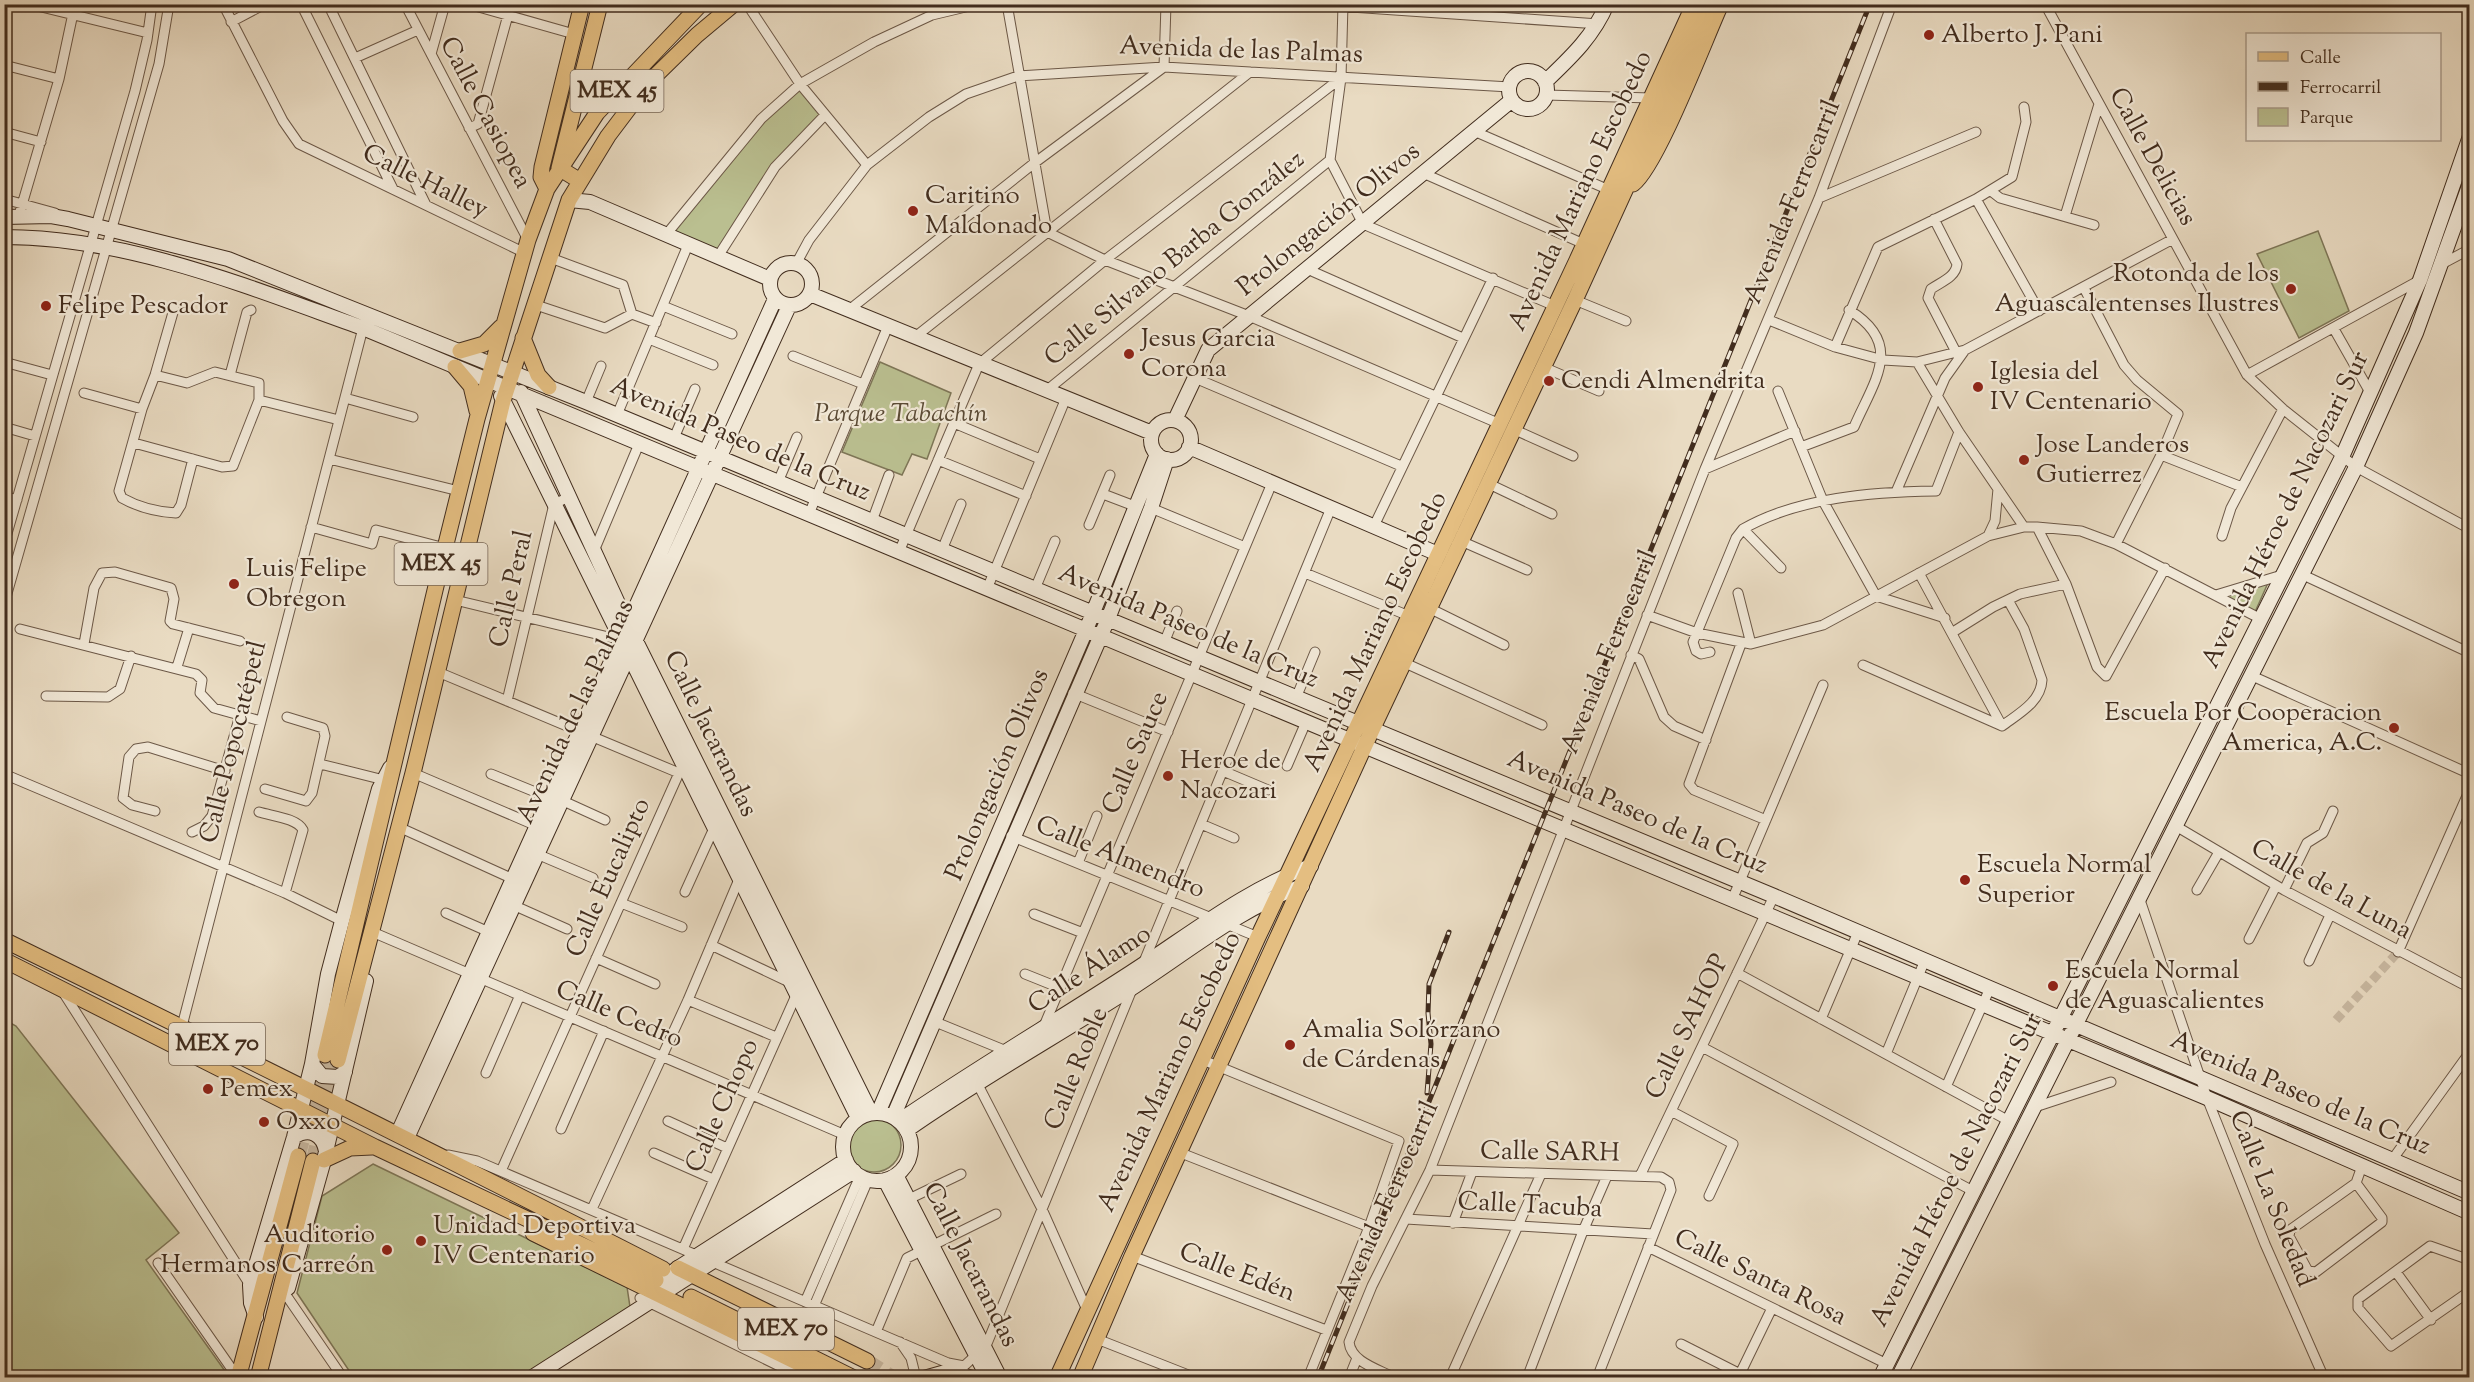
<svg xmlns="http://www.w3.org/2000/svg" width="2474" height="1382" viewBox="0 0 2474 1382" font-family="'Sorts Mill Goudy',serif">
	<rect width="100%" height="100%" fill="#e9dbc2"/>
	<filter id="stains"><feTurbulence type="fractalNoise" baseFrequency=".00333" numOctaves="4"/><feColorMatrix values="0 0 0 0 .2 0 0 0 0 .09 0 0 0 0 .02 0 0 0 .5 -.17"/></filter>
	<radialGradient id="worn" r=".72"><stop offset=".6" stop-color="#630" stop-opacity="0"/><stop offset="1" stop-color="#630" stop-opacity=".3"/></radialGradient>
	<path fill="#babf90" stroke="#7e7657" stroke-width="1.5" d="M800 84 825 115 775 167 717 258 665 236 729 155Z
		M2318 231 2349 311 2299 338 2257 254Z
		M880 362 951 393 927 459 912 454 902 475 842 452Z
		M2268 583 2255 612 2224 596Z
		M5 1020 16 1026 179 1233 146 1260 225 1371 224 1377H5Z
		M847 1145a27 27 0 1 1 54 0a27 27 0 1 1-54 0Z
		M373 1164 627 1287 630 1307 521 1377 354 1378 297 1293 322 1196Z"/>
	<g fill="none" stroke-linecap="round" stroke-linejoin="round">
		<path stroke="#c8b8a1" stroke-width="9" stroke-dasharray="9 4.5" stroke-linecap="butt" d="M2336 1020 2398 952"/>
		<path stroke="#c8b8a1" stroke-width="15" stroke-dasharray="15 8" stroke-linecap="butt" d="M298 1156 325 1055
			M313 1161 338 1060
			M867 1361 893 1378"/>
		<g stroke="#6c5847" stroke-width="11">
			<path id="street" d="M29 4 148 33
				M223 4 283 121 299 144 525 253
				M301 4 393 189
				M328 4 426 205
				M405 4 528 240
				M468 4 574 34
				M747 4 800 84 867 165
				M1007 4 1047 232 1105 260 1249 316 1500 424
				M1307 4 1599 24
				M1343 4 1341 78 1330 160 1363 224 1555 306
				M2045 4 2247 375 2283 409 2356 467 2470 529
				M231 22 265 4
				M431 54 445 4
				M355 58 418 30
				M4 65 59 79
				M1546 95 1651 98
				M469 128 478 124 508 15
				M4 132 41 142
				M1476 132 1609 190
				M1425 174 1584 244
				M1991 191 2000 198 2094 225
				M1819 198 1976 132
				M4 199 55 213
				M1976 199 2039 311
				M19 215 59 79 75 4
				M2065 216 2099 104
				M1934 219 1957 264C1956 277 1941 282 1931 289L1928 298 1956 352
				M665 236 761 119 800 84 874 42 932 15 978 4
				M548 257 623 285 632 314
				M717 258 775 167 825 115
				M796 264 809 240 867 165 929 117 966 94 1018 76 1164 67 1510 87
				M2440 265 2470 249
				M1307 269 1463 338
				M2084 288 2124 365 2137 380 2178 414 2161 455 2116 544
				M1575 300 1626 321
				M533 304 605 328 632 314 656 323
				M663 306 732 334
				M174 309 155 375 142 409 119 491 122 498C138 507 157 512 176 513L181 505 193 459
				M849 310 1033 164 1164 67 1166 4
				M1769 320 1835 347 1883 360 1917 362 1965 350 2173 239
				M2334 329 2371 394
				M915 337 1250 72
				M649 339 713 365
				M1835 347 1878 247 1976 199 2012 177 2026 122 2024 107
				M793 356 863 384
				M4 362 52 375
				M1917 362 1959 432 2024 527
				M1543 367 1599 391
				M230 375 247 312 251 310
				M2247 375 2420 280
				M1195 378 1401 466
				M1046 391 1330 160
				M1778 391 1823 501 1876 596 1945 618
				M84 393 142 409
				M345 398 413 417
				M259 400 339 420
				M586 402 601 366
				M617 415 688 245
				M954 423 1040 459
				M4 427 35 436
				M1513 429 1573 456
				M674 438 695 389
				M134 443 222 467 233 466 259 400V383L215 372 187 383 155 375
				M1801 447 1854 427C1874 381 1905 344 1849 310
				M2161 455 2242 487
				M329 459 459 491
				M938 460 1026 496
				M1705 469 1795 431
				M778 482 797 437
				M1487 483 1552 514
				M1896 492 1945 378 1965 350
				M1103 494 1137 507
				M4 496 17 500
				M1151 508 1245 547
				M809 514 888 326
				M872 521 889 475
				M1089 525 1110 475
				M1374 526 1493 278
				M311 527 372 544 376 530 445 548
				M2037 527 2066 584 2097 667 2106 676 2165 568
				M1743 529 1781 568
				M1988 536 1995 521 1998 489
				M2222 536 2231 508 2283 409
				M1461 541 1527 570
				M4 544 135 91 147 40 152 4
				M942 550 961 504
				M594 551 639 444
				M899 552 979 364 1105 260 1341 78
				M1305 573 1409 616
				M1919 573 2002 726
				M2301 574 2470 653
				M987 589 1066 398
				M1035 589 1055 541
				M1738 593 1751 644
				M2216 595 2282 575
				M455 600 621 640
				M4 604 159 64 169 4
				M1429 608 1504 645
				M1647 615 1697 633 1751 644 1823 625 1988 536 2024 527H2037L2081 531 2116 544 2261 619
				M20 629 196 674 202 680 200 693 214 708 261 721
				M1953 632 1993 607 2020 594 2066 584
				M1164 643 1177 611
				M84 644 94 588 102 573 115 572 171 588 174 599 170 621 173 624 240 641
				M1741 644 1689 784 1694 790 1766 820
				M1710 652 1701 654 1696 651 1693 642 1736 538 1743 529C1799 497 1873 492 1936 491L1959 432
				M1631 655 1639 659 1664 717 1674 726 1706 740
				M1405 663 1542 725
				M1863 665 2002 726
				M177 667 189 628
				M438 672 679 773
				M2250 675 2470 774
				M1073 693 1168 732
				M46 696 108 697 120 689 131 656
				M1296 698 1315 652
				M507 701 554 504 569 497
				M2002 726C2018 714 2041 702 2042 680L2024 629 2008 600
				M320 764 384 780
				M1287 766 1306 722
				M1223 771 1268 790
				M413 773 537 826
				M4 774 285 893 342 921
				M491 774 550 798
				M265 789 306 801 312 793 325 736 323 728 287 717
				M561 800 605 820
				M155 811 132 805 123 798 129 757 136 749 148 747 225 771
				M259 812C272 816 297 818 303 830L285 893
				M1201 824 1234 838
				M2174 825 2284 890 2470 988
				M403 829 513 879
				M192 832 204 826 212 816 240 715
				M1011 836 1258 937
				M537 854 593 878
				M1078 863 1097 816
				M2197 890 2219 852
				M2284 890 2307 843 2323 833 2333 811
				M685 892 714 828
				M2139 897 2207 1098 2265 1244 2324 1378
				M1732 900 1823 685
				M621 903 682 927
				M513 905 567 929
				M446 913 489 932
				M1034 914 1083 933
				M377 934 845 1135
				M2249 939 2276 886
				M711 945 789 982
				M2398 952 2470 789
				M596 958 655 984
				M2309 961 2330 915
				M1143 964 1331 508
				M1737 973 2009 1121
				M1025 974 1060 988
				M63 992 250 1285
				M688 1000 776 1037
				M1821 1019 1858 932
				M933 1021 1004 1050
				M182 1026 363 328
				M1044 1026 1272 483
				M1702 1047 1973 1191
				M1886 1054 1925 960
				M1203 1060 1399 1141 1369 1227 1308 1378
				M486 1073 520 995
				M975 1079 1042 1209 1087 1310
				M1946 1087 1990 988
				M2035 1107 2111 1082
				M1671 1111 1733 1144 1709 1196
				M668 1121 727 1148
				M561 1129 604 1031
				M654 1153 713 1179
				M1181 1153 1369 1227
				M448 1155 477 1161 948 1363 964 1366 986 1346 1133 987
				M2392 1160 2470 1052
				M1430 1170 1661 1177 1669 1182 1671 1190 1597 1378
				M501 1171 679 773 685 770
				M1640 1176 1774 896
				M2356 1183 2382 1218V1222L2316 1272 2308 1271 2289 1236 2290 1230 2356 1183 2362 1166
				M909 1199 961 1174
				M592 1209 688 1000 740 877
				M1406 1219 1653 1234
				M1453 1223 1472 1172
				M1648 1247 1887 1364
				M683 1249 798 991
				M2470 1252 2467 1259 2430 1246 2358 1299V1308L2391 1346 2470 1291
				M1132 1256 1326 1330
				M158 1263 238 1378
				M2396 1272 2431 1320
				M286 1295 343 1378
				M640 1298 804 1378
				M805 1302 860 1176
				M814 1306 868 1180
				M876 1332 907 1258 996 1214
				M1097 1339 1196 1378
				M900 1342 911 1358 916 1378
				M1681 1344 1748 1378
				M1740 1374 1772 1308
				M1349 1378 1357 1358
				M1395 1378C1378 1369 1351 1362 1349 1342L1372 1286 1430 1170 1705 469 1819 198 1892 4
				M1450 1378 1541 1174
				M1527 1378 1583 1231 1607 1176"/>
		</g>
		<g stroke="#422d1e" stroke-width="16">
			<path id="secondary" d="M1509 90a19 19 0 1 1 38 0a19 19 0 1 1-38 0Z
				M1545 82C1570 58 1593 37 1607 4
				M569 200 590 202 770 279
				M4 217 51 216 68 219 228 259 586 402 1774 896 2470 1193
				M4 237C128 237 248 287 363 328L2207 1098 2470 1213
				M770 284a21 21 0 1 1 42 0a21 21 0 1 1-42 0Z
				M810 294 1152 433
				M521 392 628 625 871 1113
				M501 396 858 1118
				M1175 420 1208 350 1512 100
				M1151 440a20 20 0 1 1 40 0a20 20 0 1 1-40 0Z
				M1189 447 1438 554
				M312 1064 322 1076 338 1077 345 1072
				M843 1147a34 34 0 1 1 68 0a34 34 0 1 1-68 0Z
				M878 1113 1086 630 1157 454
				M893 1117 1108 619 1151 508 1167 459
				M899 1121C975 1069 1053 1023 1130 973 1188 936 1246 889 1311 866
				M907 1130C981 1078 1059 1035 1135 986 1189 951 1241 908 1302 886
				M398 1133 775 299
				M294 1137C309 1127 323 1134 326 1151
				M407 1138 789 306
				M896 1175 1000 1378
				M885 1180 988 1378
				M288 1288 324 1160 366 981
				M650 1289 678 1268 846 1160
				M256 1317 251 1303 250 1285 294 1137 312 1064 328 974 342 921 379 789 390 768
				M531 1378 854 1171
				M924 1378 949 1371 972 1378
				M1880 1378 2342 457 2420 280 2470 136
				M1898 1378 2356 467 2416 333 2470 183"/>
		</g>
		<g stroke="#422d1e" stroke-width="17">
			<path id="primary" d="M580 181 559 168 600 4
				M1633 184C1657 166 1705 39 1721 4
				M547 189 541 177 542 167 582 4
				M523 338 538 375 549 387
				M460 351 484 344 501 327
				M455 367 471 386 477 411
				M4 940C225 1048 444 1157 663 1269
				M4 960 375 1147 656 1280
				M325 1055 445 548 477 419 528 240 547 189 597 113 701 4
				M338 1060 413 773 503 401 569 200 608 136 648 83 697 35 734 4
				M324 1160 350 1148 372 1147
				M533 1233 829 1378
				M678 1268 867 1361
				M691 1297 854 1378
				M238 1378 298 1156
				M258 1378 313 1161
				M1057 1378 1258 937 1577 260 1694 4
				M1080 1378 1132 1256 1372 730 1575 300 1710 4"/>
		</g>
		<use href="#street" stroke="#f1e8d7" stroke-width="9"/>
		<use href="#secondary" stroke="#f1e8d7" stroke-width="14"/>
		<use href="#primary" stroke="#e4be81" stroke-width="15"/>
		<g stroke="#422d1e" stroke-width="5">
			<path id="rail" d="M1427 1093 1431 1044 1428 1013 1429 984 1449 932
				M1318 1378 1870 4"/>
		</g>
		<use href="#rail" stroke="#f1e8d7" stroke-width="3" stroke-dasharray="9" stroke-linecap="butt"/>
	</g>
	<g fill="#8f2418" stroke="#f1e8d7" stroke-width="2">
		<circle cx="1929" cy="35" r="6"/>
		<circle cx="913" cy="211" r="6"/>
		<circle cx="2291" cy="289" r="6"/>
		<circle cx="46" cy="306" r="6"/>
		<circle cx="1129" cy="354" r="6"/>
		<circle cx="1549" cy="381" r="6"/>
		<circle cx="1978" cy="387" r="6"/>
		<circle cx="2024" cy="460" r="6"/>
		<circle cx="234" cy="584" r="6"/>
		<circle cx="2394" cy="728" r="6"/>
		<circle cx="1168" cy="776" r="6"/>
		<circle cx="1965" cy="880" r="6"/>
		<circle cx="2053" cy="986" r="6"/>
		<circle cx="1290" cy="1045" r="6"/>
		<circle cx="208" cy="1089" r="6"/>
		<circle cx="264" cy="1122" r="6"/>
		<circle cx="421" cy="1241" r="6"/>
		<circle cx="387" cy="1250" r="6"/>
	</g>
	<g text-anchor="middle" dominant-baseline="central" stroke-width="4.5" stroke-linejoin="round" paint-order="stroke">
		<g fill="#f1e8d7" stroke="#766556" stroke-width="1.5">
			<rect x="570.5" y="70" width="93" height="42" rx="4.5"/>
			<rect x="394.5" y="543" width="93" height="42" rx="4.5"/>
			<rect x="169" y="1023" width="96" height="42" rx="4.5"/>
			<rect x="738" y="1308" width="96" height="42" rx="4.5"/>
		</g>
		<g font-size="24" font-weight="bold" fill="#422d1e">
			<text x="617" y="91">MEX 45</text>
			<text x="441" y="564">MEX 45</text>
			<text x="217" y="1044">MEX 70</text>
			<text x="786" y="1329">MEX 70</text>
		</g>
		<g font-size="26" fill="#422d1e" stroke="#f1e8d7" text-anchor="start">
			<text x="1941" y="35">Alberto J. Pani</text>
			<text x="925" y="196">Caritino<tspan x="925" dy="30">Maldonado</tspan></text>
			<text x="2279" y="274" text-anchor="end">Rotonda de los<tspan x="2279" dy="30">Aguascalentenses Ilustres</tspan></text>
			<text x="58" y="306">Felipe Pescador</text>
			<text x="1141" y="339">Jesus Garcia<tspan x="1141" dy="30">Corona</tspan></text>
			<text x="1990" y="372">Iglesia del<tspan x="1990" dy="30">IV Centenario</tspan></text>
			<text x="1561" y="381">Cendi Almendrita</text>
			<text x="2036" y="445">Jose Landeros<tspan x="2036" dy="30">Gutierrez</tspan></text>
			<text x="246" y="569">Luis Felipe<tspan x="246" dy="30">Obregon</tspan></text>
			<text x="2382" y="713" text-anchor="end">Escuela Por Cooperacion<tspan x="2382" dy="30">America, A.C.</tspan></text>
			<text x="1180" y="761">Heroe de<tspan x="1180" dy="30">Nacozari</tspan></text>
			<text x="1977" y="865">Escuela Normal<tspan x="1977" dy="30">Superior</tspan></text>
			<text x="2065" y="971">Escuela Normal<tspan x="2065" dy="30">de Aguascalientes</tspan></text>
			<text x="1302" y="1030">Amalia Solórzano<tspan x="1302" dy="30">de Cárdenas</tspan></text>
			<text x="220" y="1089">Pemex</text>
			<text x="276" y="1122">Oxxo</text>
			<text x="433" y="1226">Unidad Deportiva<tspan x="433" dy="30">IV Centenario</tspan></text>
			<text x="375" y="1235" text-anchor="end">Auditorio<tspan x="375" dy="30">Hermanos Carreón</tspan></text>
		</g>
		<g font-size="26" fill="#422d1e" stroke="#f1e8d7">
			<text transform="translate(1241 51) rotate(2)">Avenida de las Palmas</text>
			<text transform="translate(485 113) rotate(62)">Calle Casiopea</text>
			<text transform="translate(2152 157) rotate(61)">Calle Delicias</text>
			<text transform="translate(425 182) rotate(26)">Calle Halley</text>
			<text transform="translate(1581 191) rotate(-65)">Avenida Mariano Escobedo</text>
			<text transform="translate(1793 202) rotate(-68)">Avenida Ferrocarril</text>
			<text transform="translate(1329 220) rotate(-39)">Prolongación Olivos</text>
			<text transform="translate(1175 259) rotate(-39)">Calle Silvano Barba González</text>
			<text transform="translate(740 440) rotate(23)">Avenida Paseo de la Cruz</text>
			<text transform="translate(2286 510) rotate(-64)">Avenida Héroe de Nacozari Sur</text>
			<text transform="translate(512 589) rotate(-77)">Calle Peral</text>
			<text transform="translate(1188 627) rotate(23)">Avenida Paseo de la Cruz</text>
			<text transform="translate(1376 632) rotate(-65)">Avenida Mariano Escobedo</text>
			<text transform="translate(1610 652) rotate(-68)">Avenida Ferrocarril</text>
			<text transform="translate(576 712) rotate(-65)">Avenida de las Palmas</text>
			<text transform="translate(710 734) rotate(64)">Calle Jacarandas</text>
			<text transform="translate(234 742) rotate(-76)">Calle Popocatépetl</text>
			<text transform="translate(1136 753) rotate(-67)">Calle Sauce</text>
			<text transform="translate(998 775) rotate(-67)">Prolongación Olivos</text>
			<text transform="translate(1637 813) rotate(23)">Avenida Paseo de la Cruz</text>
			<text transform="translate(1120 858) rotate(22)">Calle Almendro</text>
			<text transform="translate(609 878) rotate(-66)">Calle Eucalipto</text>
			<text transform="translate(2331 890) rotate(29)">Calle de la Luna</text>
			<text transform="translate(1090 970) rotate(-33)">Calle Álamo</text>
			<text transform="translate(619 1015) rotate(23)">Calle Cedro</text>
			<text transform="translate(1688 1027) rotate(-64)">Calle SAHOP</text>
			<text transform="translate(1077 1069) rotate(-68)">Calle Roble</text>
			<text transform="translate(1170 1072) rotate(-65)">Avenida Mariano Escobedo</text>
			<text transform="translate(2300 1094) rotate(23)">Avenida Paseo de la Cruz</text>
			<text transform="translate(723 1106) rotate(-66)">Calle Chopo</text>
			<text transform="translate(1550 1153) rotate(1)">Calle SARH</text>
			<text transform="translate(1957 1170) rotate(-63)">Avenida Héroe de Nacozari Sur</text>
			<text transform="translate(2271 1199) rotate(68)">Calle La Soledad</text>
			<text transform="translate(1388 1202) rotate(-66)">Avenida Ferrocarril</text>
			<text transform="translate(1530 1206) rotate(3)">Calle Tacuba</text>
			<text transform="translate(970 1265) rotate(63)">Calle Jacarandas</text>
			<text transform="translate(1237 1273) rotate(21)">Calle Edén</text>
			<text transform="translate(1760 1278) rotate(26)">Calle Santa Rosa</text>
		</g>
		<g font-size="26" font-style="italic" fill="#5a4a35" stroke="#f1e8d7">
			<text x="901" y="414">Parque Tabachín</text>
		</g>
	</g>
	<rect width="2474" height="1382" fill="none" stroke="#e9dbc2" stroke-width="24"/>
	<rect x="6" y="6" width="2462" height="1370" fill="none" stroke="#422d1e" stroke-width="3"/>
	<rect x="12" y="12" width="2450" height="1358" fill="none" stroke="#422d1e" stroke-width="1.5"/>
	<rect x="2246" y="33" width="195" height="108" fill="#f1e8d7" stroke="#ab9d8d" stroke-width="1.5"/>
	<rect x="2258" y="52" width="30" height="9" fill="#e4be81" stroke="#ab9d8d" stroke-width="1.5"/>
	<text x="2300" y="63" font-size="18" fill="#422d1e">Calle</text>
	<rect x="2258" y="82" width="30" height="9" fill="#422d1e" stroke="#ab9d8d" stroke-width="1.5"/>
	<text x="2300" y="93" font-size="18" fill="#422d1e">Ferrocarril</text>
	<rect x="2258" y="108" width="30" height="18" fill="#babf90" stroke="#ab9d8d" stroke-width="1.5"/>
	<text x="2300" y="123" font-size="18" fill="#422d1e">Parque</text>
	<rect width="100%" height="100%" filter="url(#stains)"/>
	<rect width="100%" height="100%" fill="url(#worn)"/>
</svg>
